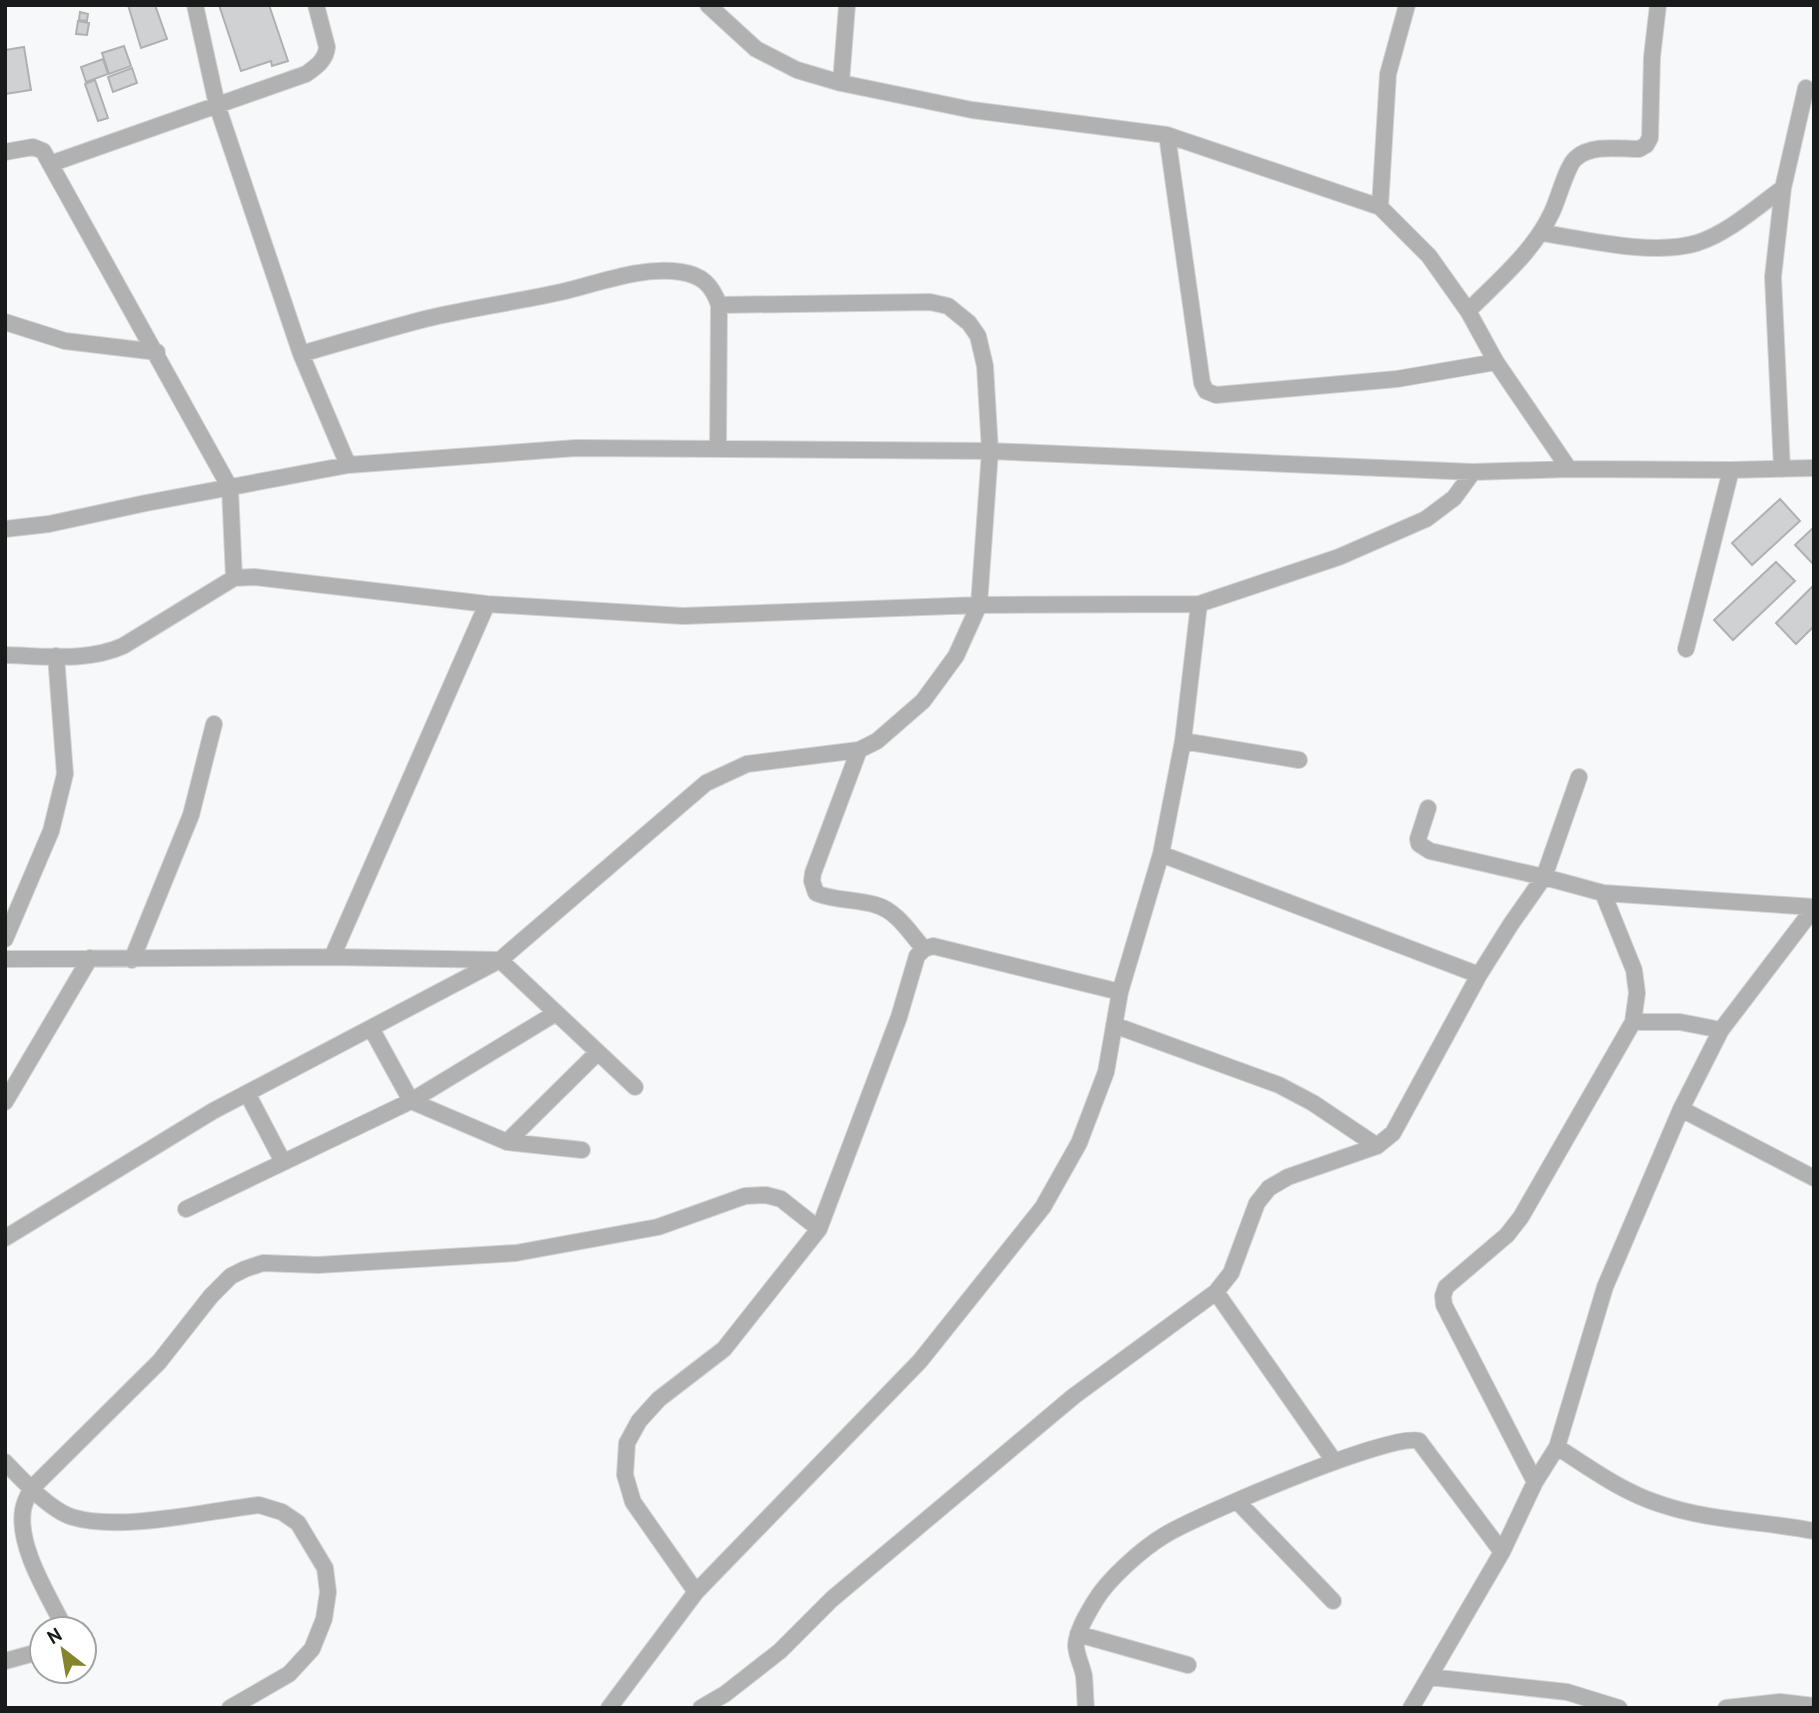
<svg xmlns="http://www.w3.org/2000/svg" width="1819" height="1713" viewBox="0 0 1819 1713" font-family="'PT Sans',sans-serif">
	<rect width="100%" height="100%" fill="#f7f8fa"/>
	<path fill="#d0d1d2" stroke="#b0b0b2" stroke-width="2" d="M128 5H155L167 39 141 48Z
		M219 5H269L288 61 272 66 271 61 241 71Z
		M80 12 88 14 87 21 79 20Z
		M78 21 89 23 87 35 76 34Z
		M124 46 131 66 109 74 102 53Z
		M24 47 31 90 5 94V50Z
		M103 59 108 74 86 82 81 67Z
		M132 68 137 83 113 92 108 77Z
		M95 80 108 118 98 121 85 84Z
		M1780 499 1800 521 1752 565 1732 543Z
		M1814 527V565L1795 545Z
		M1776 562 1795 581 1733 640 1714 620Z
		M1814 585V626L1796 644 1776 623Z"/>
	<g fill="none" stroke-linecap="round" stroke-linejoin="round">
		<g stroke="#d3d4d6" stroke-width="18">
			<path id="minor" d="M195 5 217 105 301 354
				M708 5 756 49 797 70 841 83 972 110 1167 135 1380 207 1429 256 1468 311 1496 362 1569 469
				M841 83 847 5
				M1167 135 1202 383 1206 391 1216 395 1397 379 1496 362
				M5 152 33 147 43 151 230 488 234 578
				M50 164 306 74C316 67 326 60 327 47L316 5
				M1380 207 1388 74 1407 5
				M1543 233C1588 240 1653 256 1697 243 1728 233 1757 207 1783 188
				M1468 311C1498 281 1534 251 1552 212 1558 200 1567 165 1576 158 1592 144 1619 149 1639 149L1646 145 1650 138 1652 57 1658 5
				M5 322 65 341 157 352
				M348 465 301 354C342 342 383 330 425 319 470 308 516 302 561 292 600 283 641 266 681 272 702 275 712 285 719 305L718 448
				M1782 469 1773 277 1783 188 1806 88
				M5 529 49 524 146 503 348 465 576 448 990 451 1473 472 1569 469 1731 470 1814 468
				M1686 649 1731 470
				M5 655C45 656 87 662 123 646L234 578 254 577 487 604 683 616 979 605 1199 604 1339 557 1426 519 1454 498 1473 472
				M1183 741 1299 760
				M859 750 813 873 812 881 816 893C835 901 856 899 876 905 897 911 910 933 924 949
				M1428 808 1418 839 1419 844 1430 851 1544 877 1603 893 1814 907
				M1161 854 1479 975
				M5 939 51 831 65 774 56 656
				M332 957 487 604
				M5 959 332 957 500 960 706 783 747 764 859 750 877 741 923 701 956 656 979 605 990 451 985 366 978 336 969 323 948 306 930 302 719 305
				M132 960 191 815 214 724
				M1633 1022H1680L1721 1030
				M1114 1025 1279 1085 1313 1103 1377 1146
				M371 1028 411 1101 507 1142 582 1150
				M247 1093 283 1162
				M5 1102 90 958
				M1681 1109 1814 1178
				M507 1142 598 1052
				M186 1209 411 1101 556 1013
				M5 1238 213 1111 500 960 635 1087
				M1216 1292 1334 1461
				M1557 1447C1590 1468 1622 1492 1660 1504 1709 1521 1763 1521 1814 1531
				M5 1462C21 1479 50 1510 72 1517 122 1532 206 1511 259 1505L282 1512 298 1523 325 1568 328 1592 324 1619 312 1649 289 1674 230 1708
				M1535 1482 1444 1305 1443 1296 1446 1287 1507 1235 1521 1217 1633 1022 1637 993 1634 970 1603 893
				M1237 1501 1333 1601
				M696 1592 633 1502 625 1475 627 1443 639 1421 659 1399 724 1349 819 1229 899 1017 917 956 924 949 933 946 1120 992
				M65 1629C49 1596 17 1547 23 1510 24 1503 28 1495 31 1489L159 1362 211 1296 231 1276 245 1269 263 1263 318 1265 516 1253 658 1227 745 1196 766 1195 781 1199 819 1229
				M1078 1634 1188 1665
				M5 1661 42 1651
				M1429 1677 1567 1692 1619 1708
				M609 1708 696 1592 920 1361 1043 1207 1079 1143 1106 1072 1120 992 1161 854 1183 741 1199 604
				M701 1708 725 1694 780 1651 832 1599 1074 1396 1216 1292 1231 1273 1257 1203 1269 1188 1288 1177 1377 1146 1393 1133 1479 975 1511 924 1544 877 1579 777
				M1086 1708C1085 1697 1085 1686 1084 1676 1082 1665 1076 1655 1076 1645 1077 1630 1088 1613 1095 1601 1108 1579 1143 1548 1165 1535 1196 1516 1393 1431 1419 1441L1502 1552
				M1411 1708 1502 1552 1535 1482 1557 1447 1605 1287 1681 1109 1721 1030 1814 908
				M1726 1708 1780 1702 1814 1706"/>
		</g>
		<use href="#minor" stroke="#b2b1b1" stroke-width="16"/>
	</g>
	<rect width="1819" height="1713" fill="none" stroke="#191a1a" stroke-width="14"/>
	<g transform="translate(63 1650) rotate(329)"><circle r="33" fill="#ffffff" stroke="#a3a3a3" stroke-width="2"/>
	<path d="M0-5L12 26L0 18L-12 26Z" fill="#86842d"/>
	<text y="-10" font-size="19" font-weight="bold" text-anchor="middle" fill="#191a1a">N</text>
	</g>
</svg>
